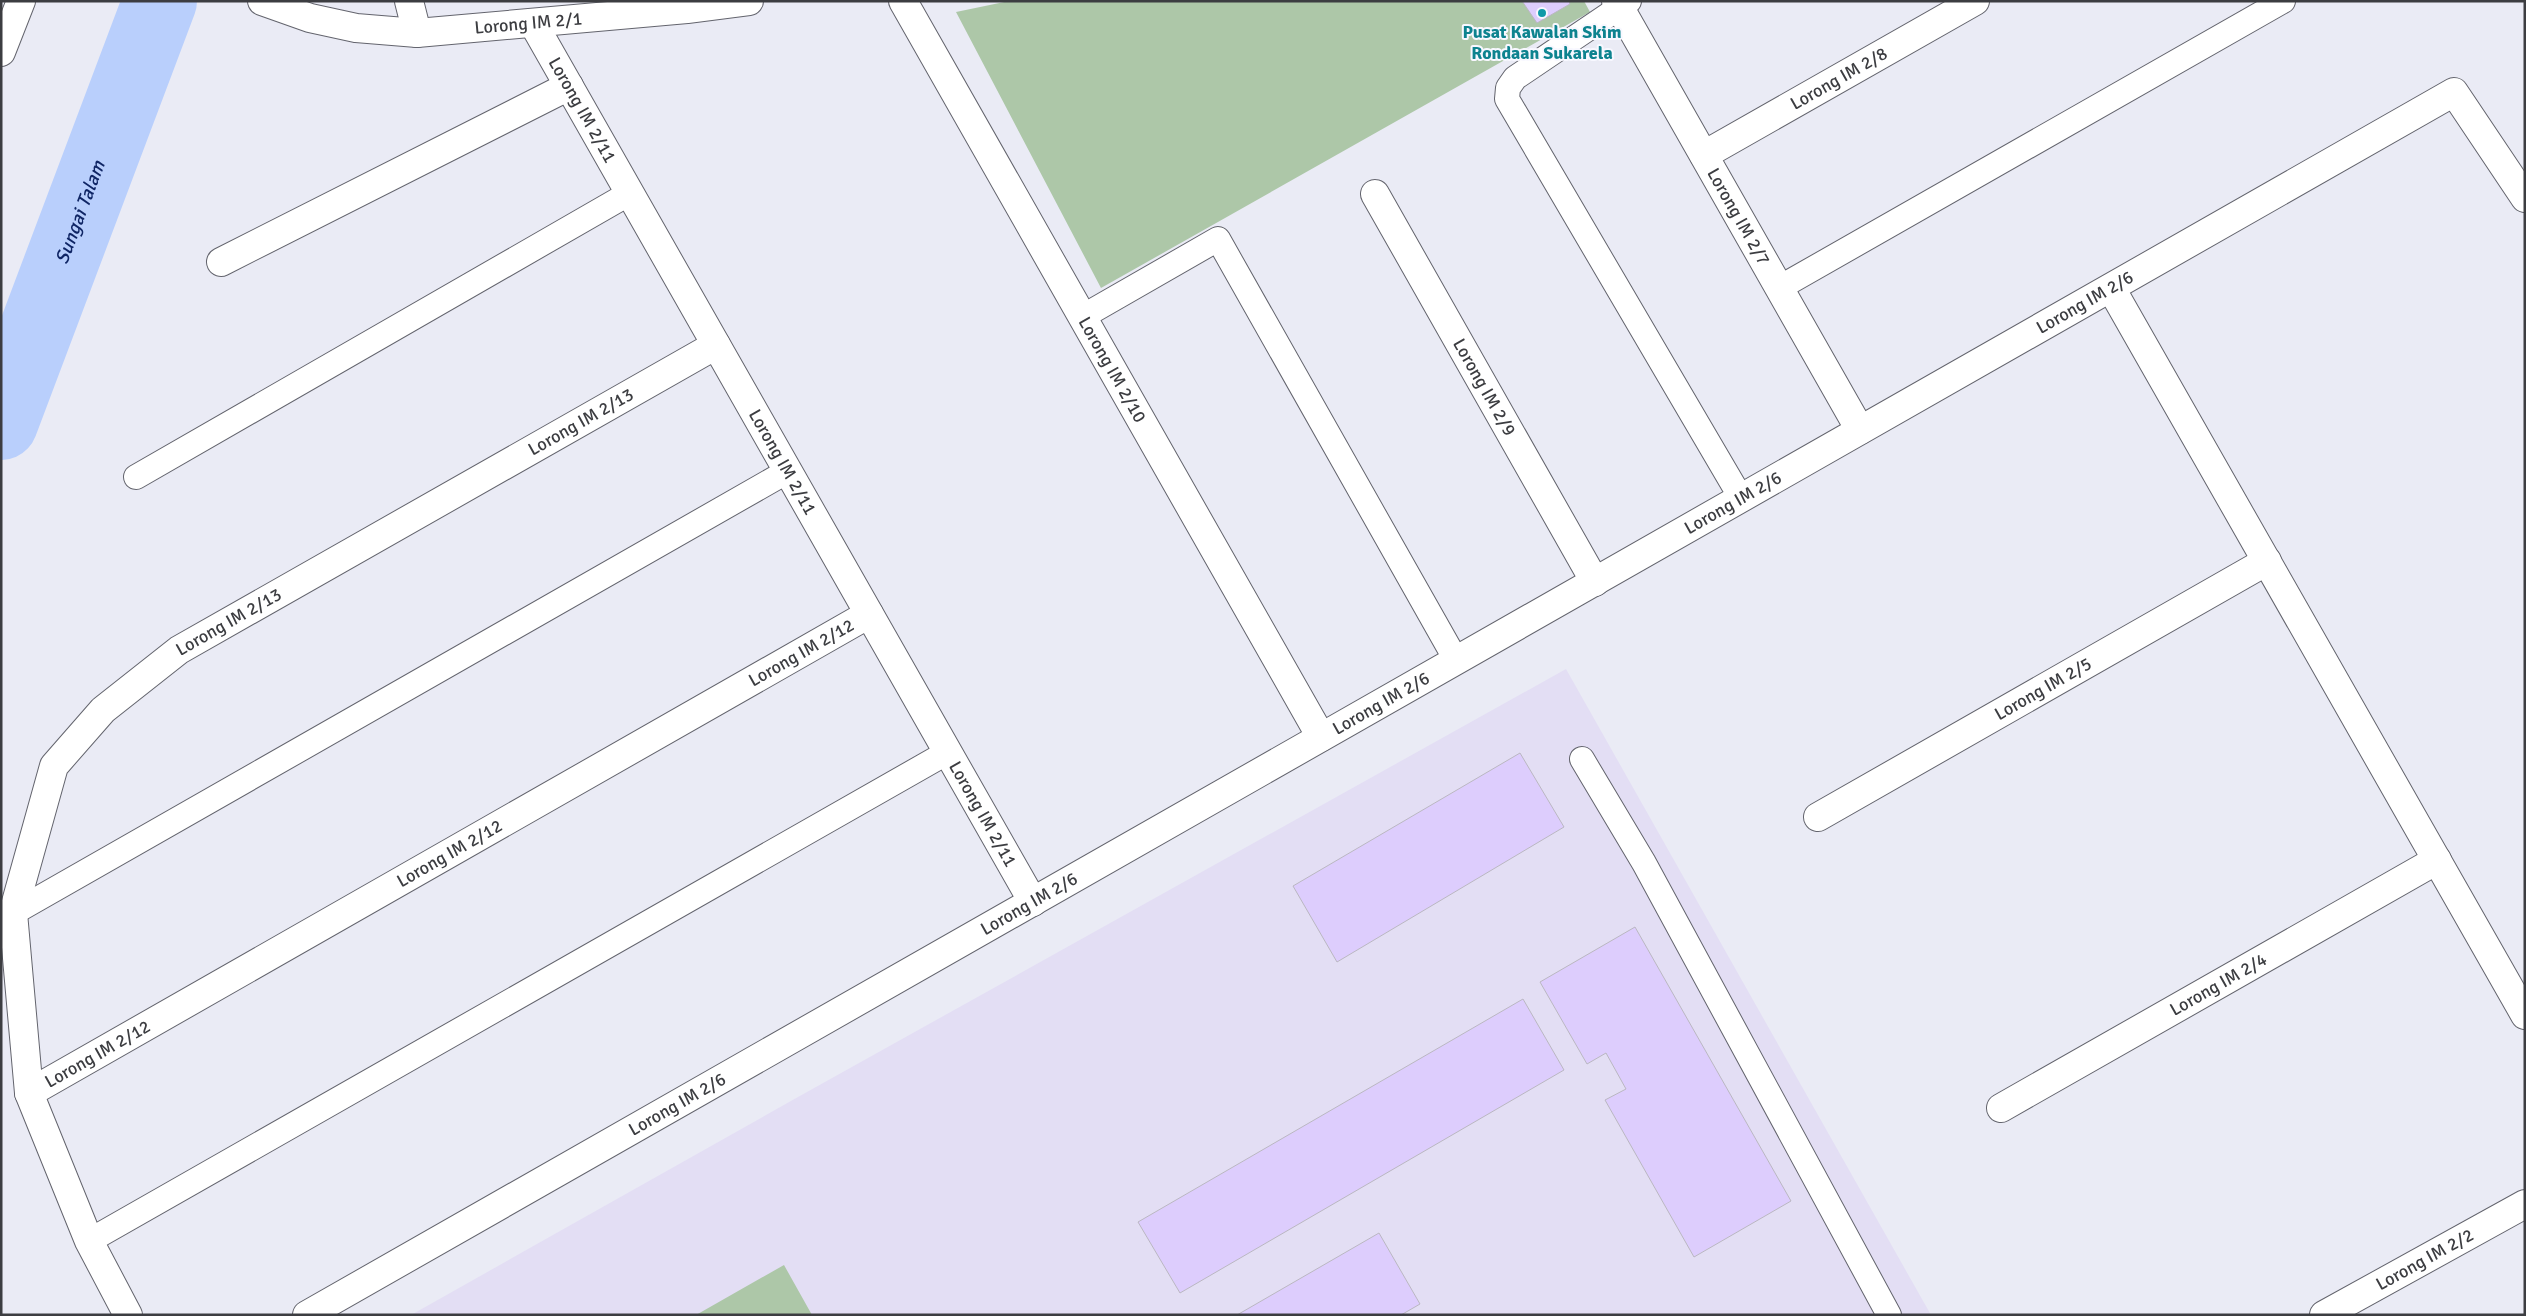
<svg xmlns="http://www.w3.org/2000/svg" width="2526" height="1316" viewBox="0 0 2526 1316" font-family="Signika,sans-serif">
	<rect width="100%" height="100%" fill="#eaebf5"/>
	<path fill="#e3def4" d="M1566 669 1931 1315H411L798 1097Z"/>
	<path fill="#adc7a8" d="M1009 1H1584L1590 12 1101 288 956 12Z
		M784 1265 812 1315H696Z"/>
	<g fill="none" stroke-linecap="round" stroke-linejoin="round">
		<path stroke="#b9cffc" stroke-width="74" id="s1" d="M1 423 160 1"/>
	</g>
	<path fill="#ddcdfd" stroke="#bab7c1" d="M1522 1H1569L1570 4 1537 23Z
		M1520 753 1564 827 1337 962 1293 886Z
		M1635 927 1791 1201 1694 1257 1605 1100 1626 1089 1606 1053 1587 1064 1540 982Z
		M1523 999 1564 1070 1180 1293 1138 1222Z
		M1379 1233 1420 1304 1401 1315H1237Z"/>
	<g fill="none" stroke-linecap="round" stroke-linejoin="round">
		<g stroke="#63646d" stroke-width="26">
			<path id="service" d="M1629 1 1515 78 1508 88 1507 99 1741 498
				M1779 288 2283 1
				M1082 317 1218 239 1456 660
				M136 477 630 193
				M1582 759 1644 863 1889 1315
				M13 913 788 471
				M89 1241 948 752"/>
		</g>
		<g stroke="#63646d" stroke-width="30">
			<g id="minor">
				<path id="s2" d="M262 1 310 18 356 28 417 33 687 9 749 1"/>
				<path d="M409 1 417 33"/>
				<path id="s3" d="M903 1 1321 737"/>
				<path id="s4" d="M1616 1 1860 430"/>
				<path id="s5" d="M533 23 1033 902"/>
				<path d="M1 52 21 1"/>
				<path id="s6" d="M1704 155 1975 1"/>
				<path id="s7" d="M1375 194 1595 582"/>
				<path d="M221 262 569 86"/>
				<path d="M2111 288 2525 1015"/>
				<path id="s8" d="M1818 817 2267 561"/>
				<path id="s9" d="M29 1093 869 614"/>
				<path id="s10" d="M2001 1108 2437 860"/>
				<path id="s11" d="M128 1315 89 1241 29 1093 13 913 54 766 103 710 179 650 716 345"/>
				<path id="s12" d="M307 1315 2454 92 2525 198"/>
				<path id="s13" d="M2324 1315 2525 1204"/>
			</g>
		</g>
		<use href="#service" stroke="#fff" stroke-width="24"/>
		<use href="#minor" stroke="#fff" stroke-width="28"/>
	</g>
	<circle fill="#0f9aa8" stroke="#f8f8ff" stroke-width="2" cx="1542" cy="13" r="5"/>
	<g text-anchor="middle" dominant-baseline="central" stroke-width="4" stroke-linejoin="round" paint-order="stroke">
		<g font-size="18" fill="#3c3d41" stroke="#f8f8ff">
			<text stroke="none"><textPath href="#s2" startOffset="271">Lorong IM 2/1</textPath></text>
			<text stroke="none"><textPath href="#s6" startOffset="155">Lorong IM 2/8</textPath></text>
			<text stroke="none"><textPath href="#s5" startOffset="100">Lorong IM 2/11</textPath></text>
			<text stroke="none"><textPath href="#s4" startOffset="248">Lorong IM 2/7</textPath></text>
			<text stroke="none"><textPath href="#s12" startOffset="2046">Lorong IM 2/6</textPath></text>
			<text stroke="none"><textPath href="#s3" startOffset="424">Lorong IM 2/10</textPath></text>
			<text stroke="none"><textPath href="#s7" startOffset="222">Lorong IM 2/9</textPath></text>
			<text stroke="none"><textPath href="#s11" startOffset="1210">Lorong IM 2/13</textPath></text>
			<text stroke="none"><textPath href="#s5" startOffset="505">Lorong IM 2/11</textPath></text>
			<text stroke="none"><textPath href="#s12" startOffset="1641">Lorong IM 2/6</textPath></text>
			<text stroke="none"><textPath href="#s11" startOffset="805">Lorong IM 2/13</textPath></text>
			<text stroke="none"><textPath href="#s9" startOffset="889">Lorong IM 2/12</textPath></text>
			<text stroke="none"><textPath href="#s8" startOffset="259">Lorong IM 2/5</textPath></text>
			<text stroke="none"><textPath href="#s12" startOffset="1236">Lorong IM 2/6</textPath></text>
			<text stroke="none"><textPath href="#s5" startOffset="910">Lorong IM 2/11</textPath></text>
			<text stroke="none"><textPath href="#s9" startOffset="484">Lorong IM 2/12</textPath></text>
			<text stroke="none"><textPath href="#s12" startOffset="831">Lorong IM 2/6</textPath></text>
			<text stroke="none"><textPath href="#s10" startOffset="250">Lorong IM 2/4</textPath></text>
			<text stroke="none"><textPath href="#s9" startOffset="79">Lorong IM 2/12</textPath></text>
			<text stroke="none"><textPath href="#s12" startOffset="426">Lorong IM 2/6</textPath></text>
			<text stroke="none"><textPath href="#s13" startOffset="115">Lorong IM 2/2</textPath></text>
		</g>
		<g font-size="18" font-weight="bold" fill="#0d838f" stroke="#f8f8ff">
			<text x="1542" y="32">Pusat Kawalan Skim<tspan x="1542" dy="21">Rondaan Sukarela</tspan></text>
		</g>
		<g font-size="19" font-style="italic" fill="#102665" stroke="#f8f8ff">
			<text stroke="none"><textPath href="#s1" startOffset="225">Sungai Talam</textPath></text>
		</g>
	</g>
	<rect width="2526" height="1316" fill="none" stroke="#3c3d41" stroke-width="5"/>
</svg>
